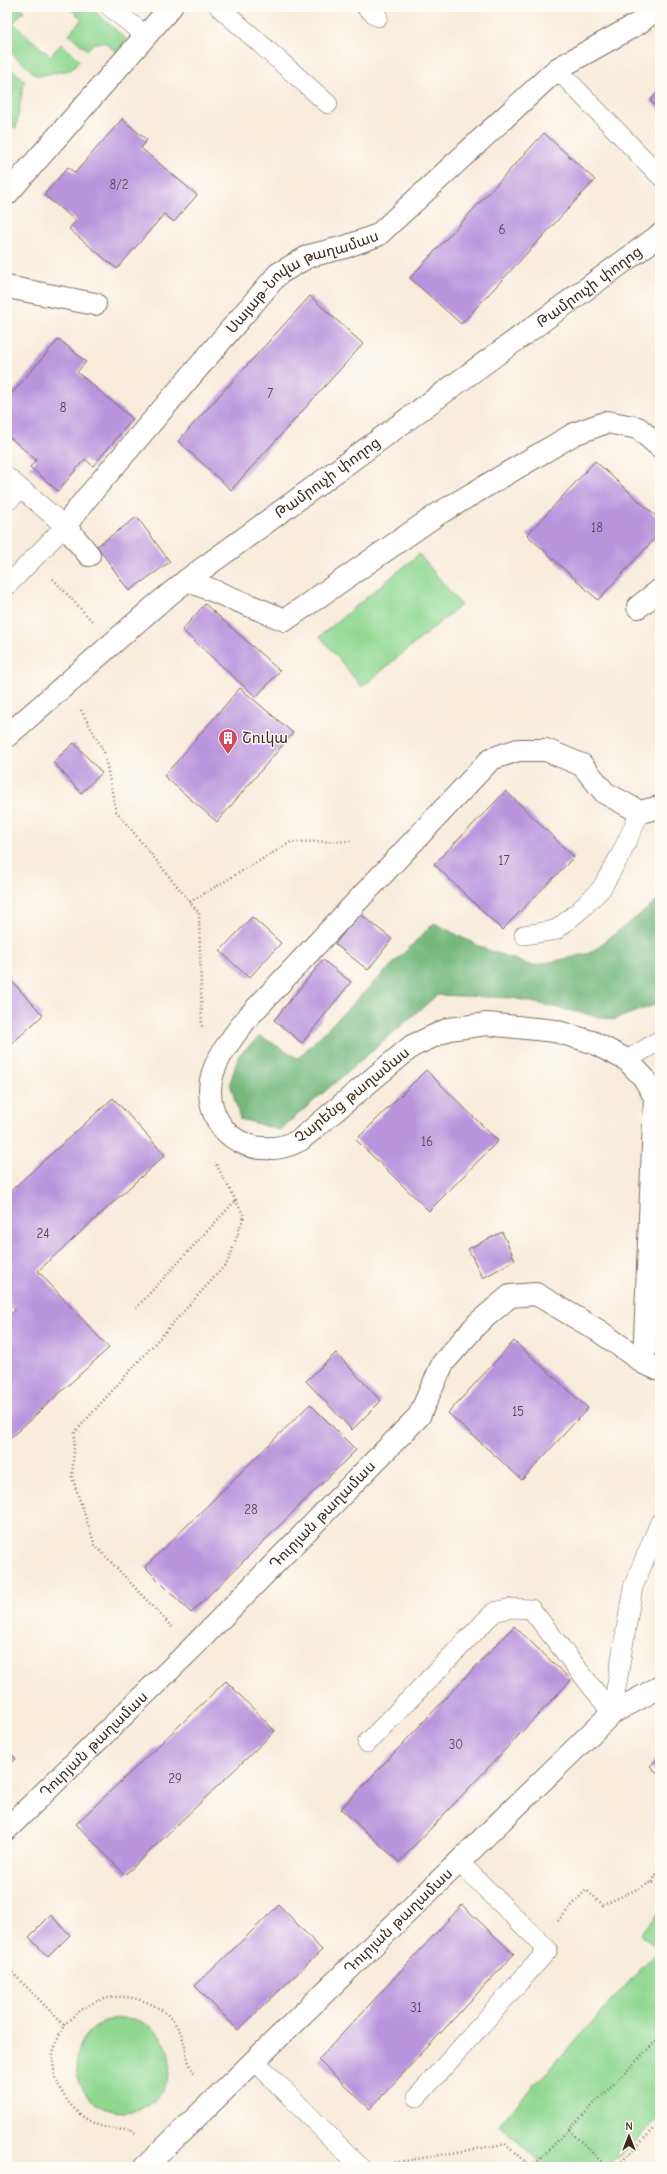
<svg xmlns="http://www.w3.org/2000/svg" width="667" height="2174" viewBox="0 0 667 2174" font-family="'Comic Neue','Noto Sans Armenian',sans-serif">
	<rect width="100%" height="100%" fill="#fdfcf7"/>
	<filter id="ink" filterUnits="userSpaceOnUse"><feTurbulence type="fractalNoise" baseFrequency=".025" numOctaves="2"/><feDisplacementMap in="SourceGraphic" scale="8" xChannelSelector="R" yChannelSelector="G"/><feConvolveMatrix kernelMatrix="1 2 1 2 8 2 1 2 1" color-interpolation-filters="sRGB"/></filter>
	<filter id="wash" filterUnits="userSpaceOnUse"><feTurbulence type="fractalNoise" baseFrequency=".012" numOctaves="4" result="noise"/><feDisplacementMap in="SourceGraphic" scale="16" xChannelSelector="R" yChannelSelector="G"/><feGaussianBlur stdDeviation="0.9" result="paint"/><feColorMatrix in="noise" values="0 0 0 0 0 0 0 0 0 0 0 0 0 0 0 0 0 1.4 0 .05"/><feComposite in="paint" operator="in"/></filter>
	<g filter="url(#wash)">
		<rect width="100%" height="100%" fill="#f8ecdb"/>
		<path fill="#90d892" stroke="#668158" d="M7 7H19L24 11 13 23 50 56 61 44 80 61 71 70 37 76 7 49Z
			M68 7H90L127 40 116 52 105 42 94 43 87 50 69 34 82 19Z
			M7 65 24 80 16 129 7 121Z
			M419 554 461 605 362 687 320 636Z
			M660 1910V2116L609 2167H545L499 2124 658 1950 641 1934Z
			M76 2065a47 47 0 1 1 94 0a47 47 0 1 1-94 0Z"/>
		<path fill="#74b87c" stroke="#58714d" d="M660 899V1003L613 1020 513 998 437 995 280 1130 240 1119 230 1083 239 1055 260 1036 298 1058 434 923 485 949 533 966 590 953Z"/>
		<g id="blocks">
			<path fill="#ba94dc" d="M660 89V110L650 101Z
				M122 119 147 140 141 148 197 195 174 222 164 214 117 269 69 229 76 221 44 195 68 167 75 173Z
				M544 133 595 180 461 324 410 278Z
				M310 296 363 344 231 490 178 441Z
				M59 339 86 362 77 372 133 419 93 466 85 459 58 491 30 467 36 460 7 435V391L11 394Z
				M595 461 660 520V533L598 600 527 535Z
				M137 517 170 562 129 591 97 546Z
				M205 604 280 671 256 697 182 630Z
				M240 688 293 733 217 822 164 776Z
				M74 743 102 773 81 793 53 762Z
				M506 791 574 857 502 930 434 864Z
				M359 913 392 939 368 970 335 944Z
				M252 917 281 943 249 978 220 951Z
				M323 960 351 982 302 1043 274 1020Z
				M7 976 43 1015 7 1048Z
				M426 1070 498 1141 429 1211 356 1140Z
				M113 1098 165 1155 38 1271 109 1348 7 1441V1318L15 1310 7 1301V1194Z
				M502 1232 515 1260 483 1278 468 1249Z
				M514 1341 588 1408 522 1480 448 1413Z
				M336 1353 381 1401 352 1430 306 1381Z
				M310 1404 356 1450 191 1613 145 1567Z
				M514 1626 571 1680 399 1862 341 1809Z
				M226 1681 275 1731 125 1875 76 1824Z
				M7 1749 16 1759 7 1766Z
				M660 1756V1776L650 1766Z
				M279 1905 322 1950 238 2030 195 1986Z
				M462 1905 514 1954 370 2109 318 2060Z
				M51 1915 70 1935 48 1957 29 1937Z"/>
		</g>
	</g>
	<g filter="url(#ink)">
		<use href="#blocks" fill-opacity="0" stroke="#7d6e60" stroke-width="1"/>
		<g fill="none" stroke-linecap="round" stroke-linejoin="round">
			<g stroke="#7d6e60" stroke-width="20">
				<path id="service" d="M110 7 146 36
					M219 7 328 104
					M366 7 378 17
					M557 69 660 176
					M7 477 65 526 7 586
					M7 502 20 490
					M524 935 556 930 580 910 601 889 621 854 640 812
					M627 1060 660 1040
					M612 1713 633 1587 660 1522
					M367 1743 494 1612 511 1608 531 1609 612 1713
					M255 2061 360 2167
					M417 2097 548 1950 460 1863"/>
			</g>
			<g stroke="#7d6e60" stroke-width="24">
				<g id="minor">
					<path d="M7 194 171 7"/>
					<path d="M7 287 95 304"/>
					<path id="s1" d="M89 555 65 526 85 500 278 274 309 256 345 247 378 235 557 69 639 23 659 7"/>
					<path d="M187 580 285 620 438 514 574 434 607 422 638 428 660 447"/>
					<path d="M638 607 660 590"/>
					<path id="s2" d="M7 736 155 606 187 580 660 235"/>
					<path d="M644 1363 655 1097 644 1078 627 1060 592 1042 555 1031 487 1024 449 1029 412 1046 300 1140C259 1162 210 1139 210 1090 210 1063 233 1037 248 1017L491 759 518 750H546L582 765 605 793 640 812 660 807"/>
					<path id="s3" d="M7 1829 192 1648 419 1416 443 1363 478 1323 510 1296 536 1294 599 1331 644 1363 660 1370"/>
					<path id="s4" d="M145 2167 612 1713 660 1687"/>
				</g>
			</g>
			<path stroke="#7d6e60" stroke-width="2.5" stroke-dasharray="1 3" stroke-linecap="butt" d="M53 579 93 622
				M81 710 104 752 116 811 199 913 202 1028
				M190 902 291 842 353 841
				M136 1308 236 1200
				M172 1627 95 1545 72 1477 75 1432 228 1262 244 1216 215 1162
				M652 1882 660 1868
				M558 1921 586 1890 603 1905 652 1882 660 1887
				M7 1967 64 2025C60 2035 53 2047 53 2057 52 2085 72 2115 98 2125 109 2129 120 2130 131 2130L135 2134
				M64 2025C76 2013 91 2001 108 1998 133 1993 165 2005 178 2028 188 2044 184 2062 196 2075
				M569 2130 607 2167
				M387 2164 505 2144 531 2167
				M532 2167 660 2037
				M616 2167 660 2123"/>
			<use href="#service" stroke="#fff" stroke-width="19"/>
			<use href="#minor" stroke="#fff" stroke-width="22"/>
		</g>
	</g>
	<defs>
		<g id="building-pin" transform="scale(1)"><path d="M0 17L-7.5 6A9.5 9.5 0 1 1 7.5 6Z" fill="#d1495b" stroke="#fdfcf7"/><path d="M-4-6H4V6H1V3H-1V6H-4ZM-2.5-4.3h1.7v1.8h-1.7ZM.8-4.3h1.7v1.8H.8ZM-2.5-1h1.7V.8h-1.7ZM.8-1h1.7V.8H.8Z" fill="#fff"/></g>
	</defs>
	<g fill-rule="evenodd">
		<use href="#building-pin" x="228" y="738"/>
	</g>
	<g text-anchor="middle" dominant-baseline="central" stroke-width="3" stroke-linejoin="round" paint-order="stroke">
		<g font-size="13" fill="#5b444e">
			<text x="119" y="184">8/2</text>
			<text x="502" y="229">6</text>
			<text x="270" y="393">7</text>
			<text x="63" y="407">8</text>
			<text x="597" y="527">18</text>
			<text x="504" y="860">17</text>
			<text x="427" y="1141">16</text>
			<text x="43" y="1233">24</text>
			<text x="518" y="1411">15</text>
			<text x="251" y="1509">28</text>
			<text x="456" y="1744">30</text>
			<text x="175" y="1778">29</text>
			<text x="416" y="2007">31</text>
		</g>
		<g font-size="15" fill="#3b2a1e" stroke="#fdfcf7">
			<text stroke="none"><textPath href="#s1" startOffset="384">Սայաթ-Նովա թաղամաս</textPath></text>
			<text stroke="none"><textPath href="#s2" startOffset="736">Թամրուչի փողոց</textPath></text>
			<text stroke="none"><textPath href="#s2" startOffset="412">Թամրուչի փողոց</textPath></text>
			<text transform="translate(352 1095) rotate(-39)">Չարենց թաղամաս</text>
			<text stroke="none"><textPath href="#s3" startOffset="445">Դուրյան թաղամաս</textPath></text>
			<text stroke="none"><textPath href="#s3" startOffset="121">Դուրյան թաղամաս</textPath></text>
			<text stroke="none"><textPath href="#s4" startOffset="353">Դուրյան թաղամաս</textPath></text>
		</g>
		<g font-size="15" fill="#3b2a1e" stroke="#fdfcf7" text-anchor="start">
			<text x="242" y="738">Շուկա</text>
		</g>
	</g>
	<rect width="667" height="2174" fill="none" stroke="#fdfcf7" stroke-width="24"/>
	<g transform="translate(629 2136)" stroke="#fdfcf7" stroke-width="3" paint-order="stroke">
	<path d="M0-3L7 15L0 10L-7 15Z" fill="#3b2a1e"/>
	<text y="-6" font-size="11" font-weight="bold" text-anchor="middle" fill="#3b2a1e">N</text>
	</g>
</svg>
